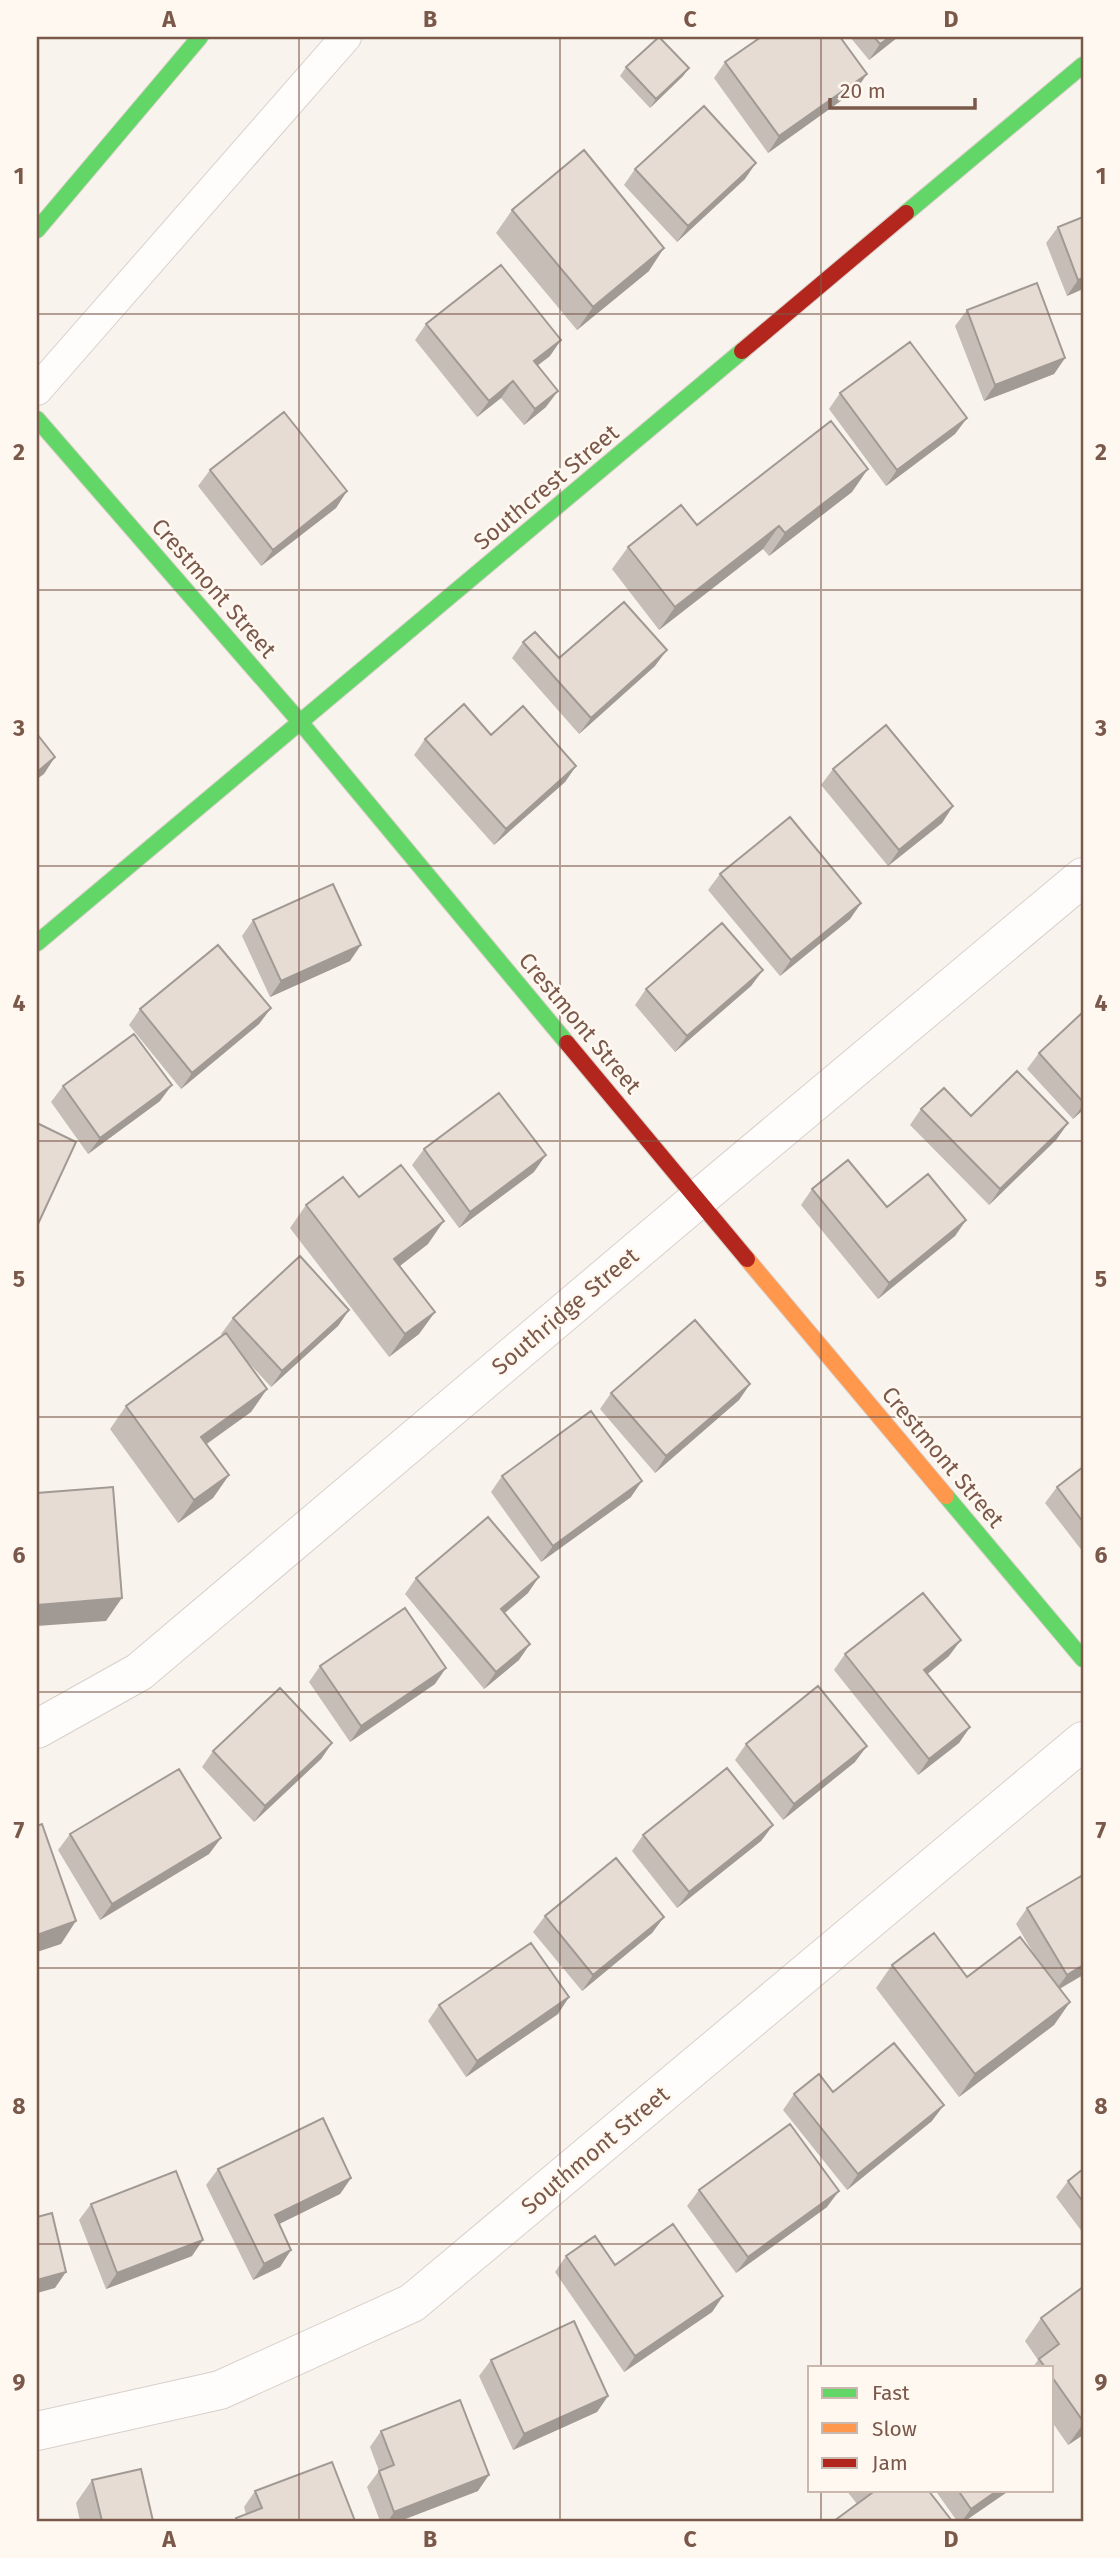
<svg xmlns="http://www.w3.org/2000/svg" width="1120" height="2558" viewBox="0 0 1120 2558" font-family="'Fira Sans',sans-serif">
	<rect width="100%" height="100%" fill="#f9f3ed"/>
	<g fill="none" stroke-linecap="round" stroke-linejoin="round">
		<g stroke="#d8d0cb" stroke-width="32">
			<path id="lane" d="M37 390 346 37"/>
		</g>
		<g stroke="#d8d0cb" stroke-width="40">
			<path id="street" d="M37 1729 139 1672 697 1200 1083 877
				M37 2431 220 2390 412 2303 1083 1741"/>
		</g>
		<g stroke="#d9cfc9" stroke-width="18">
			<path id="fast" d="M906 213 1083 65
				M37 230 200 37
				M37 419 301 723 567 1043
				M37 943 742 351
				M946 1496 1083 1659"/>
		</g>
		<g stroke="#d9cfc9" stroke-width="18">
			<path id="slow" d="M747 1259 946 1496"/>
		</g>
		<g stroke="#d9cfc9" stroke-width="18">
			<path id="jam" d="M742 351 906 213
				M567 1043 747 1259"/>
		</g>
		<use href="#lane" stroke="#fefdfc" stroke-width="30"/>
		<use href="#street" stroke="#fefdfc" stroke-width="38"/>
		<use href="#fast" stroke="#63d668" stroke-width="16"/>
		<use href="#slow" stroke="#ff974d" stroke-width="16"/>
		<use href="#jam" stroke="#b3261e" stroke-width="16"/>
	</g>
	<path fill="#c6bdb6" d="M850 37H898L869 60Z
		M725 62 856 90 768 153 714 78Z
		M626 67 689 68 683 76 650 108 620 76Z
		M635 169 745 179 677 242 624 185Z
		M512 210 649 271 577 330 496 233Z
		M1058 227 1083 289 1067 296 1046 243Z
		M967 310 1065 358 1054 374 984 401 955 326Z
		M426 324 550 356 537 366 546 407 524 425 501 398 477 417 415 340Z
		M840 393 967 418 955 434 886 486 829 409Z
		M210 470 347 491 336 508 261 566 198 486Z
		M852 492 769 556 763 549 659 630 612 569 628 547 697 525Z
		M523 642 559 658 655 666 579 734 512 658Z
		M491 735 576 766 565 782 494 845 414 755 425 739Z
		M833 769 953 806 942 823 888 866 821 785Z
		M720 874 861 903 850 919 780 976 708 890Z
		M253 920 350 961 270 997 242 936Z
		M763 970 751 986 675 1052 635 1005 646 989Z
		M271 1008 259 1024 181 1089 129 1025 140 1009Z
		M1083 1012V1110L1073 1119 1027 1069 1039 1053Z
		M63 1086 160 1101 88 1154 51 1102Z
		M921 1109 971 1116 1068 1123 1056 1140 989 1205 910 1125Z
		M424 1149 534 1172 459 1228 412 1165Z
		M812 1189 887 1207 966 1220 955 1236 878 1299 801 1205Z
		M359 1197 428 1244 400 1266 435 1312 419 1334 389 1357 290 1228 306 1205Z
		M349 1310 338 1326 271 1387 247 1361 267 1389 251 1412 207 1444 229 1475 213 1498 178 1523 110 1429 126 1406 222 1335 221 1334 233 1318Z
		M750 1384 739 1400 655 1473 600 1409 611 1393Z
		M1083 1467V1552L1045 1503 1057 1487Z
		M502 1476 631 1497 541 1562 491 1492Z
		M416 1578 528 1593 505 1613 519 1660 484 1689 405 1594Z
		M845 1654 949 1656 927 1674 970 1727 959 1743 918 1775 834 1670Z
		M320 1666 435 1684 350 1742 309 1682Z
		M332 1743 321 1759 254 1822 202 1767 213 1751Z
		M746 1744 855 1762 783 1820 735 1760Z
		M773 1825 761 1841 677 1908 632 1851 643 1835Z
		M70 1834 221 1838 209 1854 100 1920 58 1850Z
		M1027 1908 1083 1975 1060 1989 1070 2002 1054 2025 959 2097 876 1988 892 1965 967 1977 1035 1956 1016 1924Z
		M545 1916 664 1917 652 1933 582 1991 533 1932Z
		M569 1997 558 2014 466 2077 428 2021 439 2005Z
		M833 2092 932 2121 847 2190 783 2110 794 2094Z
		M218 2169 351 2178 340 2194 279 2224 291 2250 280 2267 253 2280 206 2185Z
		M1083 2169V2233L1056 2197 1068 2181Z
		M699 2190 827 2207 736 2273 687 2206Z
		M91 2204 192 2256 106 2289 79 2220Z
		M566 2256 615 2265 723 2296 712 2312 624 2372 555 2272Z
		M1083 2287V2435L1068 2445 1052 2422V2367H1033L1038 2360 1025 2341 1041 2318Z
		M491 2360 608 2396 597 2412 513 2450 479 2376Z
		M381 2431 478 2491 400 2521H380L367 2487 379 2471 370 2447Z
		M92 2480 153 2521H80L76 2503Z
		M846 2490H928L857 2504Z
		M935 2490H1010L965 2521H957Z
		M255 2491 355 2521H234L236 2518 246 2514 244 2507Z"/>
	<path fill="#a19a94" d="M890 37H898L869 60 880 44Z
		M689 68 683 76 650 108 656 99Z
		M867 74 856 90 768 153 779 136Z
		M756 163 745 179 677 242 688 226Z
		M664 248 649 271 577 330 593 307Z
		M1083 278V289L1067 296 1078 280Z
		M561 340 550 356 522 377 534 361Z
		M1065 358 1054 374 984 401 995 385Z
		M513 381 501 398 477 417 489 401Z
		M558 391 546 407 524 425 535 409Z
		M967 418 955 434 886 486 897 470Z
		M868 469 852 492 769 556 785 533Z
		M347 491 336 508 261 566 273 550Z
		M779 526 763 549 659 630 675 607Z
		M667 650 655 666 579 734 591 718Z
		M55 757 44 774 37 779V772Z
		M576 766 565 782 494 845 506 829Z
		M953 806 942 823 888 866 899 850Z
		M861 903 850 919 780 976 791 960Z
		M361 945 350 961 270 997 281 981Z
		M763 970 751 986 675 1052 687 1036Z
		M271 1008 259 1024 181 1089 192 1073Z
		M172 1085 160 1101 88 1154 100 1138Z
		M1083 1105V1110L1073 1119Z
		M1068 1123 1056 1140 989 1205 1000 1189Z
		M546 1155 534 1172 459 1228 470 1212Z
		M966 1220 955 1236 878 1299 889 1283Z
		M444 1221 428 1244 379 1282 394 1259Z
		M349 1310 338 1326 271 1387 282 1371Z
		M435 1312 419 1334 389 1357 405 1334Z
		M750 1384 739 1400 655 1473 666 1456Z
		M267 1389 251 1412 185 1459 201 1437Z
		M229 1475 213 1498 178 1523 194 1500Z
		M642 1481 631 1497 541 1562 553 1546Z
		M539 1577 528 1593 490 1625 501 1609Z
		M122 1598 106 1621 37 1626V1605Z
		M961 1640 949 1656 913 1686 924 1670Z
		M530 1644 519 1660 484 1689 496 1672Z
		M446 1668 435 1684 350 1742 361 1726Z
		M970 1727 959 1743 918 1775 929 1759Z
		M332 1743 321 1759 254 1822 265 1806Z
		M867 1746 855 1762 783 1820 794 1804Z
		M773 1825 761 1841 677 1908 689 1892Z
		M221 1838 209 1854 100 1920 112 1904Z
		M664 1917 652 1933 582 1991 593 1975Z
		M76 1921 61 1944 37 1952V1935Z
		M1083 1965V1975L1055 1991 1067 1975Z
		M569 1997 558 2014 466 2077 477 2061Z
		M1070 2002 1054 2025 959 2097 975 2074Z
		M944 2105 932 2121 847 2190 858 2174Z
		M351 2178 340 2194 263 2232 275 2215Z
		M839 2191 827 2207 736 2273 748 2257Z
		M203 2240 192 2256 106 2289 117 2273Z
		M291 2250 280 2267 253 2280 264 2264Z
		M66 2272 55 2288 37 2293V2280Z
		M723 2296 712 2312 624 2372 635 2356Z
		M608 2396 597 2412 513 2450 524 2434Z
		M1083 2424V2435L1068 2445Z
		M489 2475 478 2491 400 2521H388L394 2512Z
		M998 2490H1010L965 2521H962L971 2509Z"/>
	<path fill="#e6dcd4" stroke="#a19a94" stroke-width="2" d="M659 37 689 68 656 99 626 67Z
		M761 37H840L867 74 779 136 725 62Z
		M874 37H890L880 44Z
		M704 106 756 163 688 226 635 169Z
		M584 150 664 248 593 307 512 210Z
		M1083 217V278L1078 280 1058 227Z
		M501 265 561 340 534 361 558 391 535 409 513 381 489 401 426 324Z
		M1037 283 1065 358 995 385 967 310Z
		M910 342 967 418 897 470 840 393Z
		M284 412 347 491 273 550 210 470Z
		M831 421 868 469 785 533 779 526 675 607 628 547 681 505 697 525Z
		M624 602 667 650 591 718 523 642 535 632 559 658Z
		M464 704 491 735 523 706 576 766 506 829 425 739Z
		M886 725 953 806 899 850 833 769Z
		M37 734 55 757 37 772Z
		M790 817 861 903 791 960 720 874Z
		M333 884 361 945 281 981 253 920Z
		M722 923 763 970 687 1036 646 989Z
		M218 945 271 1008 192 1073 140 1009Z
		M1083 1012V1102L1039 1053Z
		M134 1034 172 1085 100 1138 63 1086Z
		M1017 1071 1068 1123 1000 1189 921 1109 944 1088 971 1116Z
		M499 1093 546 1155 470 1212 424 1149Z
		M37 1123 76 1142 38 1224 37 1223Z
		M848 1160 887 1207 928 1174 966 1220 889 1283 812 1189Z
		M401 1165 444 1221 394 1259 435 1312 405 1334 306 1205 343 1177 359 1197Z
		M300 1256 349 1310 282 1371 233 1318Z
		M695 1320 750 1384 666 1456 611 1393Z
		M226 1333 267 1389 201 1437 229 1475 194 1500 126 1406Z
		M591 1411 642 1481 553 1546 502 1476Z
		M1083 1467V1522L1057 1487Z
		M113 1487 122 1598 37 1605V1493Z
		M488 1517 539 1577 501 1609 530 1644 496 1672 416 1578Z
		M923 1593 961 1640 924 1670 970 1727 929 1759 845 1654Z
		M405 1608 446 1668 361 1726 320 1666Z
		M818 1686 867 1746 794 1804 746 1744Z
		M280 1688 332 1743 265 1806 213 1751Z
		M727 1768 773 1825 689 1892 643 1835Z
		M179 1769 221 1838 112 1904 70 1834Z
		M42 1824 76 1921 37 1935V1826Z
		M616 1858 664 1917 593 1975 545 1916Z
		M1083 1875V1965L1067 1975 1027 1908Z
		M934 1933 967 1977 1020 1937 1070 2002 975 2074 892 1965Z
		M531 1943 569 1997 477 2061 439 2005Z
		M894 2043 944 2105 858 2174 794 2094 819 2074 833 2092Z
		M323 2118 351 2178 275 2215 291 2250 264 2264 218 2169Z
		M790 2124 839 2191 748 2257 699 2190Z
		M1083 2169V2202L1068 2181Z
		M176 2171 203 2240 117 2273 91 2204Z
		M52 2213 66 2272 37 2280V2217Z
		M673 2224 723 2296 635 2356 566 2256 595 2236 615 2265Z
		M1083 2287V2421L1052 2377V2367H1045L1039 2359 1059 2344 1041 2318Z
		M574 2321 608 2396 524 2434 491 2360Z
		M460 2400 489 2475 394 2512 379 2471 394 2465 381 2431Z
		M332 2462 355 2521H237L236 2518 262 2508 255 2491Z
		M141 2469 153 2521H102L92 2480Z
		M876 2490H928L952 2521H834Z
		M958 2490H998L971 2509Z"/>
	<path fill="none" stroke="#7a584a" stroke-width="2" stroke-opacity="0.55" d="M299 37V2521M560 37V2521M821 37V2367M37 314H1083M37 590H1083M37 866H1083M37 1141H1083M37 1417H1083M37 1692H1083M37 1968H1083M37 2244H1083M821 2490V2521"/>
	<g text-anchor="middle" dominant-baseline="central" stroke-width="5" stroke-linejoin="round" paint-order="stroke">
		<g font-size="23" fill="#7a584a" stroke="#fff8f0">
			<text transform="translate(546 487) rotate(-40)">Southcrest Street</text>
			<text transform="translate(214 588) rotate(49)">Crestmont Street</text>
			<text transform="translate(580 1023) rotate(50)">Crestmont Street</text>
			<text transform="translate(565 1311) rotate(-40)">Southridge Street</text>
			<text transform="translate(943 1457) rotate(50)">Crestmont Street</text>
			<text transform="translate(595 2150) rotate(-40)">Southmont Street</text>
		</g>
	</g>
	<rect width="1120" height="2558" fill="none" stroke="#fff8f0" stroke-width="77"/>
	<rect x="808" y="2366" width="245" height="126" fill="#fff8f0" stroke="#cab8ae" stroke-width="2"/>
	<rect x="822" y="2388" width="35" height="10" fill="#63d668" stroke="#cab8ae" stroke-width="2"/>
	<text x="872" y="2400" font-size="21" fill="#7a584a">Fast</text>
	<rect x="822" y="2423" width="35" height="10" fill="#ff974d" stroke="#cab8ae" stroke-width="2"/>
	<text x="872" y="2436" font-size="21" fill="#7a584a">Slow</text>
	<rect x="822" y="2458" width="35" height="10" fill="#b3261e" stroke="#cab8ae" stroke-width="2"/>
	<text x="872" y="2470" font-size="21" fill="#7a584a">Jam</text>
	<path d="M830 98v10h145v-10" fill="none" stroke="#7a584a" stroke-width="3.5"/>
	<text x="840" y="98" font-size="21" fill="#7a584a" stroke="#fff8f0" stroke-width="5" paint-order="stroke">20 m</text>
	<rect x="38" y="38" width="1044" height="2482" fill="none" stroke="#7a584a" stroke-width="2.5"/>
	<g font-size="23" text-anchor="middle" font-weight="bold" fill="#7a584a">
		<text x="169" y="27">A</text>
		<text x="430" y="27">B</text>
		<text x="690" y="27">C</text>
		<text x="951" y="27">D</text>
		<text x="19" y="184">1</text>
		<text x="1101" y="184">1</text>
		<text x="19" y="460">2</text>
		<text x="1101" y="460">2</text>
		<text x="19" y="736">3</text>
		<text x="1101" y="736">3</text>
		<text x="19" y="1011">4</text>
		<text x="1101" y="1011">4</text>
		<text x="19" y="1287">5</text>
		<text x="1101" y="1287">5</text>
		<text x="19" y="1563">6</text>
		<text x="1101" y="1563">6</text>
		<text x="19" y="1838">7</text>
		<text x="1101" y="1838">7</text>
		<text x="19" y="2114">8</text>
		<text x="1101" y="2114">8</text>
		<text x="19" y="2390">9</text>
		<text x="1101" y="2390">9</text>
		<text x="169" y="2547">A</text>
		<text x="430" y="2547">B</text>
		<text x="690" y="2547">C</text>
		<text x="951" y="2547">D</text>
	</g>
</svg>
